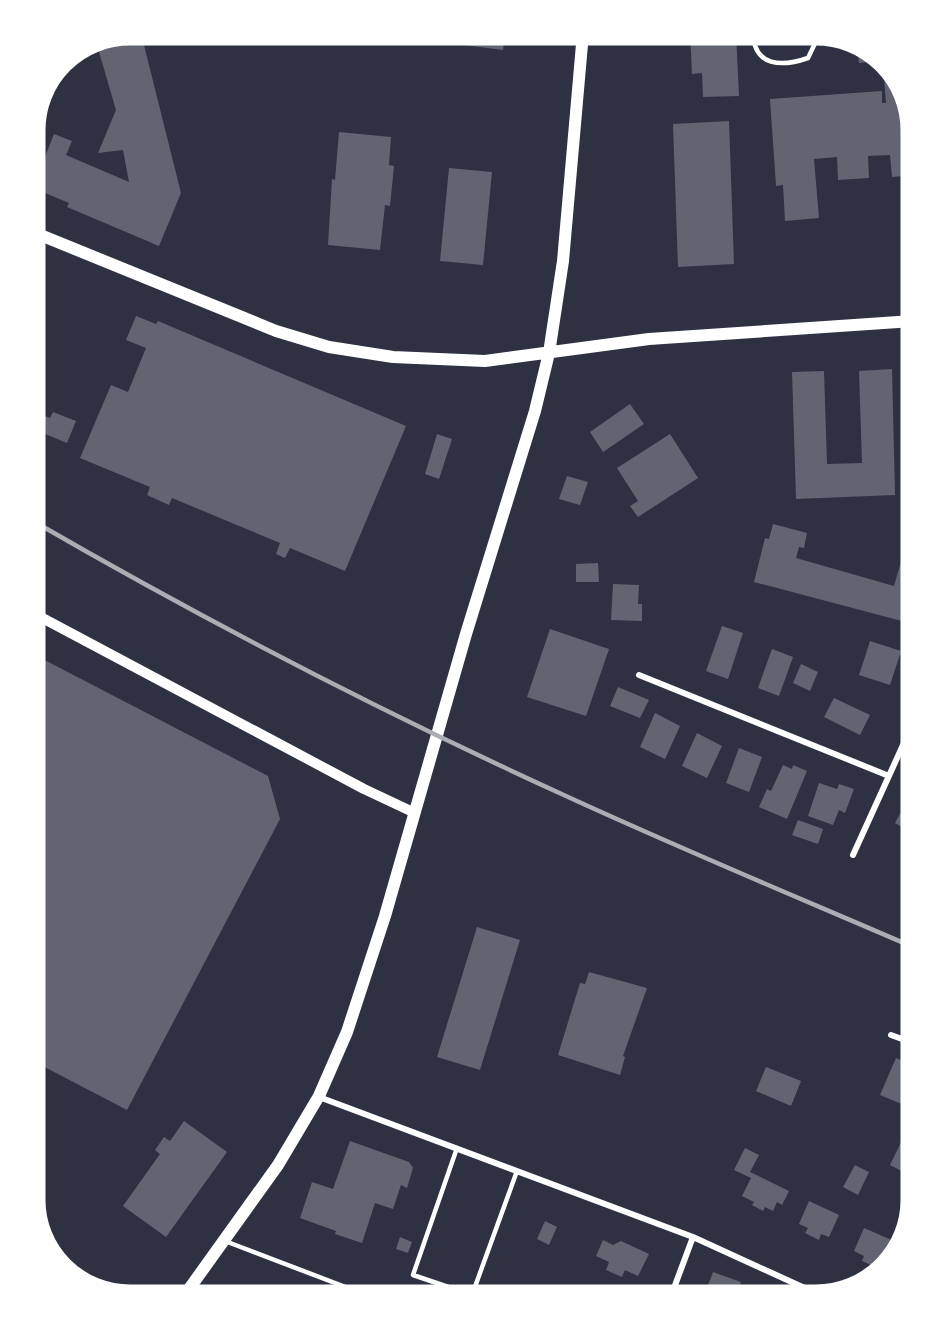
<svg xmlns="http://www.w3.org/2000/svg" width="946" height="1329" viewBox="0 0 946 1329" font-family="Roboto,sans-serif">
	<rect width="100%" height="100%" fill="#2d3142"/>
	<path fill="#626471" d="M129 33H141L181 193 159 246 67 207 69 203 33 188 54 134 72 141 66 155 129 182 123 150 98 153 116 110 97 45Z
		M370 33H505L503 50Z
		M690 33H736L739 96 703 97 702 73 692 74Z
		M857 44 865 46 880 61 859 63Z
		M883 64 900 81 913 129V175L892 177 890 155 868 156 869 178 838 180 837 157 814 159 819 218 785 221 783 185 776 186 770 99 882 91V103H886Z
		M729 121 734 264 678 267 673 124Z
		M339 132 391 137 389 165 394 166 390 206 385 205 380 250 328 245 332 179 335 180Z
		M449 168 492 172 483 265 440 261Z
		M136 316 156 324 158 321 406 426 345 571 290 548 285 558 276 554 280 543 172 498 169 505 147 495 150 487 80 458 111 385 128 392 146 348 126 340Z
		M892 369 895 495 796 499 792 372 824 371 827 464 862 463 859 371Z
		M630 404 644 424 603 452 590 432Z
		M35 412 50 418 53 412 76 421 67 443 33 429Z
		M437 434 452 439 439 479 425 474Z
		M670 434 698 478 638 517 630 506 638 501 617 468Z
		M567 476 588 482 580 505 559 499Z
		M773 524 807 533 804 548 799 547 796 558 894 586 902 558 913 561V624L754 582 765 538 769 539Z
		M598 563 599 582H576V564Z
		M613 584 639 585 638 604H642V621L611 620Z
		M722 626 743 633 728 679 706 671Z
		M550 629 609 649 586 716 527 697Z
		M870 641 901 651 890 685 859 675Z
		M772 649 793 657 779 696 758 688Z
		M33 654 268 776 280 819 127 1110 33 1061Z
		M801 664 818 672 810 691 793 683Z
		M618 687 649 700 640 718 610 706Z
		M834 698 870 715 860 735 824 717Z
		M655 713 680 726 665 759 640 747Z
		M697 733 722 746 707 778 682 766Z
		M739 748 762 757 749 792 726 783Z
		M783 765 792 769 793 765 807 771 787 819 759 807 767 789 771 791Z
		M819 783 837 789 839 784 854 789 845 813 839 810 833 825 808 816Z
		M909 797 913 799V827L910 832 895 823Z
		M798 820 823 829 818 844 792 835Z
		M477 927 520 940 480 1070 437 1057Z
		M589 972 647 988 623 1056 625 1057 620 1075 558 1055 580 983 585 984Z
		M896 1058 913 1065V1084L904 1105 880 1095Z
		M766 1067 801 1081 791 1106 756 1091Z
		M184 1121 227 1152 166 1237 123 1206 160 1154 155 1150 164 1137 170 1141Z
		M902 1140 913 1146V1177L890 1165Z
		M350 1141 409 1162 413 1168 407 1188 401 1185 393 1209 375 1203 362 1243 335 1234 336 1231 300 1218 312 1182 333 1189Z
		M745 1148 759 1155 750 1172 789 1191 782 1205 777 1202 773 1211 765 1207 763 1211 752 1205 754 1202 742 1196 751 1178 734 1170Z
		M855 1165 869 1172 858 1195 843 1187Z
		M809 1201 839 1215 829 1237 821 1234 819 1240 805 1233 808 1228 799 1224Z
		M545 1221 557 1227 549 1245 537 1239Z
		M864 1228 894 1241 884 1264 875 1261 873 1266 862 1261 864 1256 854 1251Z
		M400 1237 412 1242 408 1253 396 1249Z
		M603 1240 613 1245 621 1241 649 1254 638 1276 625 1270 622 1277 606 1270 609 1262 596 1256Z
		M713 1272 741 1282 736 1296H704Z"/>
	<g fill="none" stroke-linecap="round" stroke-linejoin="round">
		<path stroke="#fff" stroke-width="4.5" d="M753 33C754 67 782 67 808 58L820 33
			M457 1148 413 1275 472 1295 517 1171
			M225 1241 369 1296"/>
		<path stroke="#fff" stroke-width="6" d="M639 675 889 776
			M853 855 913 723
			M891 1035 913 1043
			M319 1097 693 1237 820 1295
			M671 1296 693 1237"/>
		<path stroke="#fff" stroke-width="10" d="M33 613 364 789 415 813"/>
		<path stroke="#fff" stroke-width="12" d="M33 232 276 331 329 347 393 357 485 361 649 339 913 321
			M184 1296 278 1165 319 1096 347 1032 385 916 466 634 535 411 549 353 563 261 583 33"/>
		<path stroke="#abadb3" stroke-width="4.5" d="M33 521C206 621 384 713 566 796 681 849 797 897 913 947"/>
	</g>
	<path d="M0 0H946V1329H0ZM130 44H816A86 86 0 0 1 902 130V1200A86 86 0 0 1 816 1286H130A86 86 0 0 1 44 1200V130A86 86 0 0 1 130 44Z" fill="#fff" fill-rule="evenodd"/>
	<path fill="none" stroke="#fff" stroke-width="3" d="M130 44H816A86 86 0 0 1 902 130V1200A86 86 0 0 1 816 1286H130A86 86 0 0 1 44 1200V130A86 86 0 0 1 130 44Z"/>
</svg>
